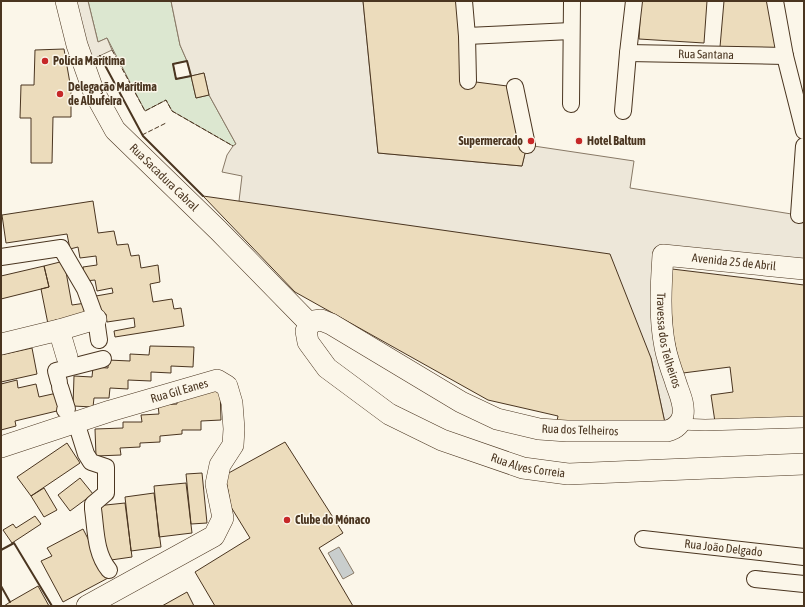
<svg xmlns="http://www.w3.org/2000/svg" width="805" height="607" viewBox="0 0 805 607" font-family="'Asap Condensed',sans-serif">
	<rect width="100%" height="100%" fill="#fbf6e9"/>
	<path fill="#dce7d0" stroke="#887966" d="M88 1H171L180 45 187 61 173 64 176 79 191 76 196 98 209 95 236 144 233 146 172 111 166 100 145 111 107 38 98 42Z"/>
	<path fill="#ede7d9" stroke="#887966" d="M74 1H88L98 42 107 38 112 50 93 59 86 46Z
		M171 1H363L378 153 522 166 527 145 634 161 630 188 804 216V269L663 255 676 413 665 423 651 358 239 201 242 176 222 172 227 155 233 146 236 144 209 95 204 73 191 76 187 61 180 45Z"/>
	<path fill="#c9cecd" stroke="#887966" d="M339 547 354 573 343 579 328 553Z"/>
	<path fill="#ecdcbc" stroke="#4a3520" d="M363 1H464L468 81 515 87 527 145 522 166 378 153Z
		M641 1H707L704 43 639 39Z
		M724 1H771L776 48 720 47Z
		M64 49 71 89V117H53L52 163H31V118H20L21 85H34L35 50Z
		M204 73 209 95 196 98 191 76Z
		M203 196 610 254 651 358 665 423 557 421 558 416 488 400 295 292Z
		M93 201 98 233 114 231 117 245 128 244 131 256 139 255 141 268 158 265 160 282 150 284 153 302 172 299 174 309 181 308 184 326 115 337 114 331 135 327 134 318 107 322 106 314 99 315 96 296 113 293 112 288 97 291 95 280 85 281 83 267 97 265 96 256 80 258 78 247 70 249 67 234 6 243 2 215Z
		M64 261 72 305 86 303 88 316 48 324 41 289 49 287 44 266Z
		M44 266 49 287 1 299V276Z
		M672 269 804 285V418L715 422 711 395 733 392 730 367 683 373 678 359 673 335 670 295Z
		M150 346 194 347 193 367 171 366V373L151 372V381L128 380V389L110 388 109 398H94L93 407 73 406 74 376 92 377 93 367 108 368V360L130 361V354L149 355Z
		M32 348 37 374 1 382V355Z
		M17 380 18 388 36 384 39 397 57 393 61 410 15 421 16 426 1 430V384Z
		M220 388 221 420 201 421V430H182V434L160 436V442L140 443V447L120 448 121 455 96 456 95 429 123 428V422H142L141 415 159 414 158 405 177 404V397Z
		M285 442 343 533 319 548 353 606H215L195 572 250 538 231 507 225 475Z
		M67 443 80 463 31 496 17 477Z
		M202 473 207 523 191 524 186 474Z
		M80 478 93 494 70 511 58 495Z
		M186 483 192 533 159 537 154 486Z
		M44 488 57 510 44 517 31 496Z
		M154 493 161 547 131 551 125 497Z
		M125 503 132 557 104 561 96 506Z
		M35 516 41 524 12 543 3 530 13 524 16 528Z
		M83 529 108 578 63 602 41 561 52 556 47 548Z
		M38 586 49 606H4L10 602Z
		M187 592 194 606H162Z"/>
	<g fill="none" stroke-linecap="round" stroke-linejoin="round">
		<g stroke="#4a3520" stroke-width="12">
			<path id="service" d="M679 424 705 425 804 422"/>
		</g>
		<g stroke="#4a3520" stroke-width="18">
			<g id="pedestrian">
				<path d="M464 1 467 36 468 81"/>
				<path d="M775 1 785 56 804 131"/>
				<path d="M467 36 571 31"/>
				<path id="s1" d="M628 53 785 56"/>
				<path d="M515 87 527 145"/>
				<path d="M571 104 572 1"/>
				<path d="M623 111 628 53 634 1"/>
				<path d="M799 215 804 146"/>
				<path d="M1 257 61 248 85 289 96 319 99 340"/>
				<path d="M59 382 56 371 103 359"/>
				<path d="M60 387 67 409 65 410"/>
				<path d="M76 422 86 454 91 462 106 467V493L93 504V509C96 530 95 553 109 570"/>
				<path id="s2" d="M643 539 804 557"/>
				<path d="M755 579 804 584"/>
			</g>
		</g>
		<g stroke="#4a3520" stroke-width="22">
			<g id="minor">
				<path id="s3" d="M66 1 77 45 93 90 115 130 218 230 310 324"/>
				<path id="s4" d="M804 269 663 255C661 285 659 317 665 347 667 358 671 369 675 380 678 391 685 403 683 415 681 424 675 429 667 431H567L539 429 497 419 461 402 331 324 321 320 314 321 310 324 306 331 308 342 327 368 389 414 442 440 523 468 568 474 804 464"/>
				<path d="M59 330 96 319"/>
				<path d="M1 344 59 330 67 357"/>
				<path id="s5" d="M1 447 110 411 217 380 227 386 232 403 234 429 233 445 220 465 216 484 223 518 214 536 87 606"/>
			</g>
		</g>
		<use href="#service" stroke="#fbf6e9" stroke-width="11"/>
		<use href="#pedestrian" stroke="#fbf6e9" stroke-width="16"/>
		<use href="#minor" stroke="#fbf6e9" stroke-width="21"/>
		<path stroke="#4a3520" stroke-width="1" stroke-dasharray="5 2" stroke-linecap="butt" d="M112 50 145 111 166 100 172 111 233 146
			M142 135 166 123"/>
		<path stroke="#4a3520" stroke-width="2" d="M100 56 143 136 203 196
			M187 61 191 76 176 79 173 64Z
			M1 550 14 543 52 606
			M1 586 10 602"/>
	</g>
	<g fill="#c62828" stroke="#fbf6e9" stroke-width="1.5">
		<circle cx="45" cy="61" r="4"/>
		<circle cx="60" cy="94" r="4"/>
		<circle cx="531" cy="141" r="4"/>
		<circle cx="579" cy="141" r="4"/>
		<circle cx="287" cy="520" r="4"/>
	</g>
	<g text-anchor="middle" dominant-baseline="central" stroke-width="3" stroke-linejoin="round" paint-order="stroke">
		<g font-size="12" fill="#4a3520" stroke="#fbf6e9">
			<text stroke="none"><textPath href="#s1" startOffset="78">Rua Santana</textPath></text>
			<text stroke="none"><textPath href="#s3" startOffset="207">Rua Sacadura Cabral</textPath></text>
			<text transform="translate(734 262) rotate(6)">Avenida 25 de Abril</text>
			<text stroke="none"><textPath href="#s4" startOffset="228">Travessa dos Telheiros</textPath></text>
			<text stroke="none"><textPath href="#s5" startOffset="187">Rua Gil Eanes</textPath></text>
			<text transform="translate(580 430) rotate(2)">Rua dos Telheiros</text>
			<text stroke="none"><textPath href="#s4" startOffset="992">Rua Alves Correia</textPath></text>
			<text stroke="none"><textPath href="#s2" startOffset="81">Rua João Delgado</textPath></text>
		</g>
		<g font-size="12" font-weight="bold" fill="#4a3520" stroke="#fbf6e9" text-anchor="start">
			<text x="53" y="61">Polícia Marítima</text>
			<text x="68" y="87">Delegação Marítima<tspan x="68" dy="14">de Albufeira</tspan></text>
			<text x="523" y="141" text-anchor="end">Supermercado</text>
			<text x="587" y="141">Hotel Baltum</text>
			<text x="295" y="520">Clube do Mónaco</text>
		</g>
	</g>
	<rect width="805" height="607" fill="none" stroke="#4a3520" stroke-width="4"/>
</svg>
